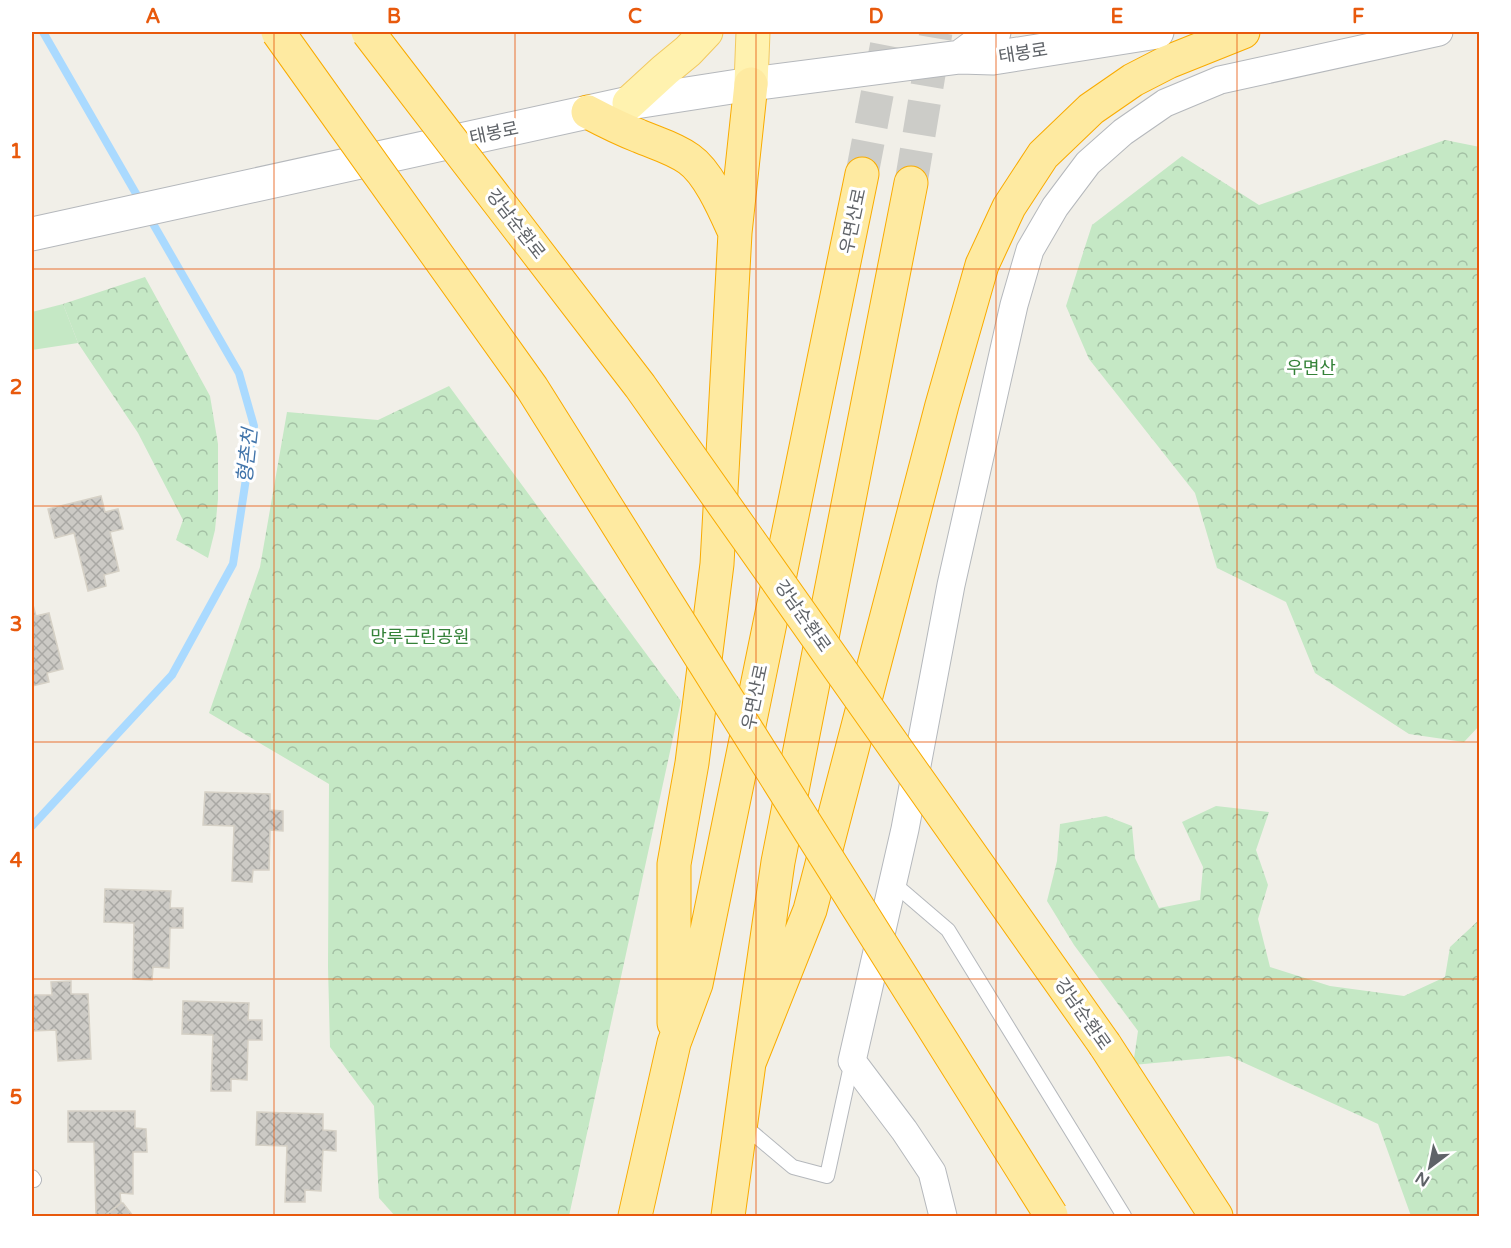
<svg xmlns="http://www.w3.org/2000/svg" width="1511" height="1248" viewBox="0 0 1511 1248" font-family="'Varela Round','Noto Sans KR',sans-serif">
	<defs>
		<pattern id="forest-crowns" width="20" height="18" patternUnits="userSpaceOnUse" patternTransform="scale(1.5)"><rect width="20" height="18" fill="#c5e8c5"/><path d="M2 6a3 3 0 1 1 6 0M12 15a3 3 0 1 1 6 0" fill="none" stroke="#a3c0a4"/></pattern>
		<pattern id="building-cross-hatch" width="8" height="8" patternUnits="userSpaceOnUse" patternTransform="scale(1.5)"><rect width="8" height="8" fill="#cccac5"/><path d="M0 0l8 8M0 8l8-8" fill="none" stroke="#a9a8a4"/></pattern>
	</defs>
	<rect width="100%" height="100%" fill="#f1efe8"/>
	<path fill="#c5e8c5" d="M63 304 78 343 32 350V312Z"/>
	<path fill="url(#forest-crowns)" d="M1445 140 1480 147V725L1464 742 1409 734 1315 673 1286 602 1217 568 1195 493 1089 359 1066 306 1092 225 1182 156 1259 205Z
		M145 277 210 396 218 444V499L215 530 208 558 176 540 183 520 138 433 78 343 63 304Z
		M449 386 681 701 569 1216H395L379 1198 374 1106 330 1047 328 967 329 784 209 713 260 567 287 412 378 420Z
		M1216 806 1269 812 1256 850 1268 885 1258 919 1270 967 1330 986 1404 996 1445 977 1450 947 1479 920V1216H1411L1378 1124 1229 1056 1133 1065 1138 1031 1074 945 1047 901 1057 861 1060 824 1106 816 1132 826 1135 858 1159 908 1200 900 1203 867 1182 822Z"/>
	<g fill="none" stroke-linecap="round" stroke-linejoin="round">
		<path stroke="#aadaff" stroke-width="8" d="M43 32 142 204
			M32 826 172 675 233 564 254 426 239 373 148 215"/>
	</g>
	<path fill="url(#building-cross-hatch)" stroke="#d6d1c6" stroke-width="1.5" d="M101 496 105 512 118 509 123 529 110 532 119 571 104 575 106 586 88 591 74 533 55 538 48 509Z
		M33 605 36 616 49 613 63 669 47 673 49 682 32 686V606Z
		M205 792 270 794V810L283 811V831L270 830 269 870H253L252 882 232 881 234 826 203 825Z
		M105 889 171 891 170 908H183V928H170L169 968 153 967 152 980 133 979 134 923 104 922Z
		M71 981V994H88L91 1059 58 1061 56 1030 32 1031V995H52L51 982Z
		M183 1001 249 1003 248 1020H262V1040H248L247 1080 231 1079V1091H211L213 1035 182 1034Z
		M68 1111H135V1128L146 1129 147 1152H133V1194L120 1193 121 1203 104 1216H96L94 1142H68Z
		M257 1112 323 1114V1130L336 1131V1151L323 1150 321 1191 305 1190V1202H285L287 1146 256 1145Z
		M121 1203H123L133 1216H105Z"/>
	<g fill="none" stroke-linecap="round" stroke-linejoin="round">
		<path stroke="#ccccc8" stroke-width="33" stroke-dasharray="33 16" stroke-linecap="butt" d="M862 174 889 32
			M911 183 936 32"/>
		<g stroke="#b5b8bc" stroke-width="16">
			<path id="service" d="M892 882 948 930 1124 1216
				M742 1124 793 1167 827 1176 852 1061
				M32 1177 34 1180"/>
		</g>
		<g stroke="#b5b8bc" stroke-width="29">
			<path id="minor" d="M943 1216 932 1172 904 1130 852 1061 905 829 951 585 1014 305 1030 250 1055 207 1088 163 1123 132 1165 103 1220 80 1439 32"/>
		</g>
		<g stroke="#b5b8bc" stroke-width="35">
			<path id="tertiary" d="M960 57 994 32
				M32 234 629 103 751 84 960 57 993 58 1157 32"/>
		</g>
		<g stroke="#f2c960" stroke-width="35">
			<path id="primary" d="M751 84 753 32
				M629 103 665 70 688 51 706 32"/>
		</g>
		<g stroke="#f9ab00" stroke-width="35">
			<path id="trunk" d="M588 112C605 121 621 129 639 136 655 143 674 148 689 159 709 173 725 211 735 233
				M674 1023V864L692 763 717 564 735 233 751 84
				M1105 1045 1216 1216
				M749 1063 810 910 942 405 982 265 1009 207 1043 155 1091 109 1133 80 1168 62 1243 32
				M635 1216 674 1043 696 984 862 174
				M728 1216 749 1063 778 862 911 183"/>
		</g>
		<use href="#service" stroke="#fff" stroke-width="14"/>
		<use href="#minor" stroke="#fff" stroke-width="27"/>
		<use href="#tertiary" stroke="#fff" stroke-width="33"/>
		<use href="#primary" stroke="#fff2af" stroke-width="33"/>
		<use href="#trunk" stroke="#feeaa1" stroke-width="33"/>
		<g stroke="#f9ab00" stroke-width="35" stroke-linecap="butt">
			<path id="trunk-bridge" d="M278 32 532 388 1051 1215
				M368 32 640 386 1105 1045"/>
		</g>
		<use href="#trunk-bridge" stroke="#feeaa1" stroke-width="33"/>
	</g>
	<path fill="none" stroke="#e8590c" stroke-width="1.5" stroke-opacity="0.55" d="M274 32V1216M515 32V1216M756 32V1216M996 32V1216M1237 32V1216M32 269H1480M32 506H1480M32 742H1480M32 979H1480"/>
	<g text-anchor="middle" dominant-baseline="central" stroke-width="6" stroke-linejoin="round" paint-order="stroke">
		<g font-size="18" fill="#5f6368" stroke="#fff">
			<text transform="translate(1023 53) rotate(-9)">태봉로</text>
			<text transform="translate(494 133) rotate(-12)">태봉로</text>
			<text transform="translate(853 221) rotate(-78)">우면산로</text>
			<text transform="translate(516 224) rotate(52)">강남순환로</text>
			<text transform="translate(803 616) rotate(55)">강남순환로</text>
			<text transform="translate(755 697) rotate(-78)">우면산로</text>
			<text transform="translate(1083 1014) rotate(55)">강남순환로</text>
		</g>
		<g font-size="18" fill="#348238" stroke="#fff">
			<text x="1311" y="368">우면산</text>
			<text x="420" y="637">망루근린공원</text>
		</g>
		<g font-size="20" font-style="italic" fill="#4174aa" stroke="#fff">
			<text transform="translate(248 456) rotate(-84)">형촌천</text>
		</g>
	</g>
	<rect width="1511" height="1248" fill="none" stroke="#ffffff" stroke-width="66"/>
	<g transform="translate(1430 1167) rotate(212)" stroke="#ffffff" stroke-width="4.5" paint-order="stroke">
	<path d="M0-4.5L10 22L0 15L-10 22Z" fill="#5f6368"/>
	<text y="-9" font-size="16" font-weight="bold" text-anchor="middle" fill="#5f6368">N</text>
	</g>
	<rect x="33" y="33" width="1445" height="1182" fill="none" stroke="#e8590c" stroke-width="2"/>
	<g font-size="20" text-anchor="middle" font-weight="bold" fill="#e8590c">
		<text x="153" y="23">A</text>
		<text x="394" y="23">B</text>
		<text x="635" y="23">C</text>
		<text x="876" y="23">D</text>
		<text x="1117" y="23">E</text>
		<text x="1358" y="23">F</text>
		<text x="16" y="158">1</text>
		<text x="16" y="394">2</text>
		<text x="16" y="631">3</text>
		<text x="16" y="867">4</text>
		<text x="16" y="1104">5</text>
	</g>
</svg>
